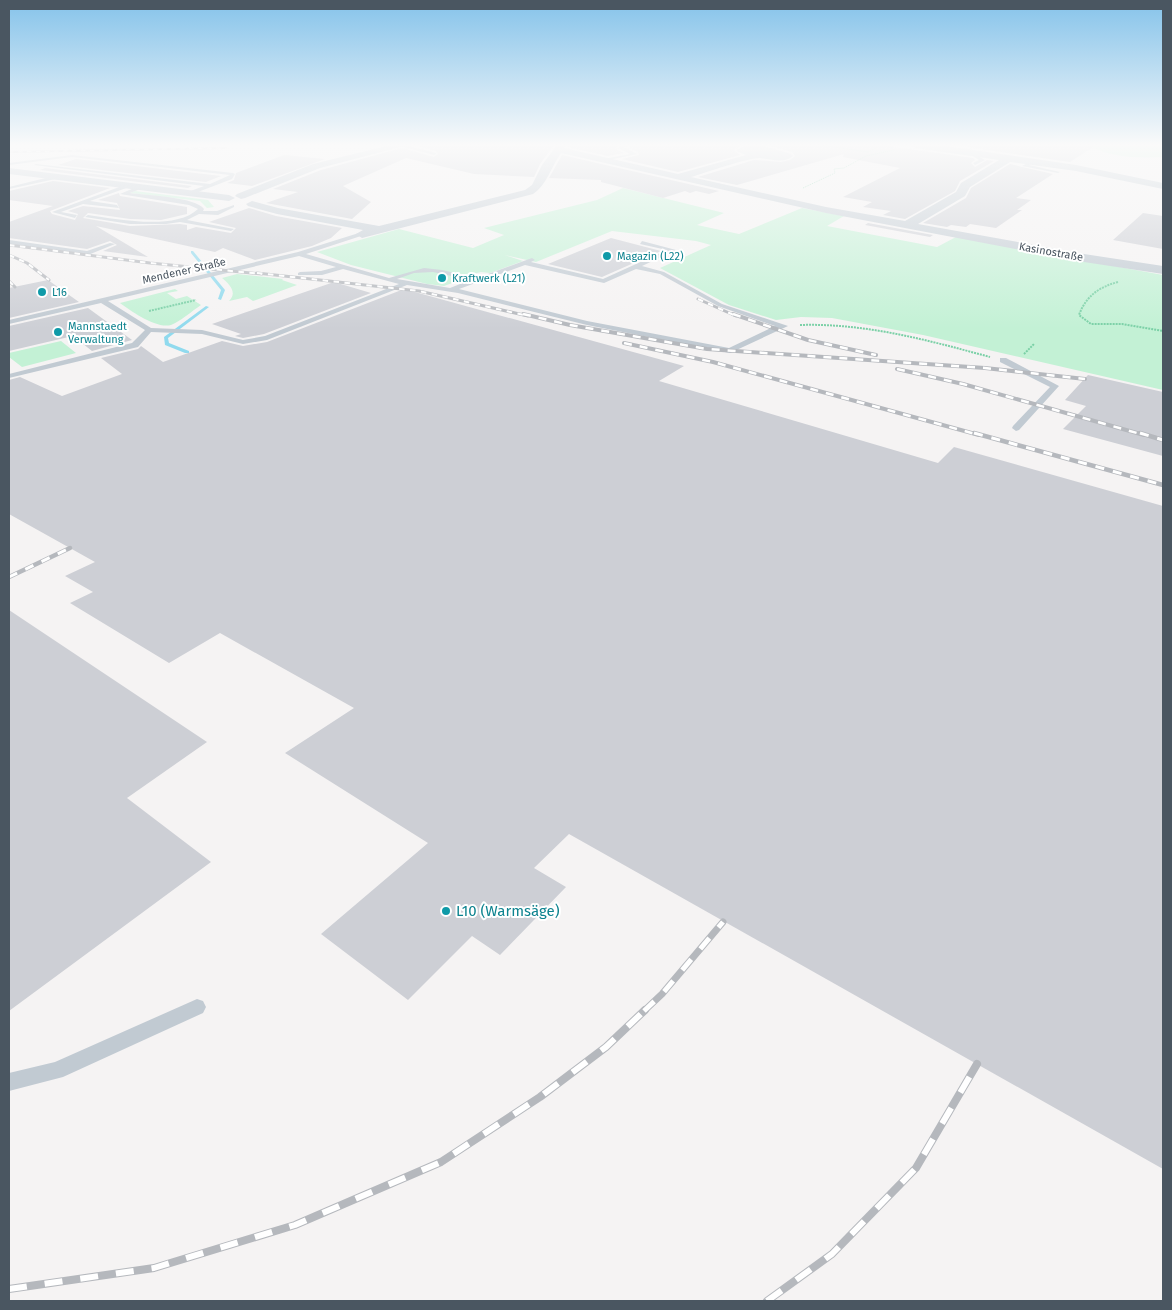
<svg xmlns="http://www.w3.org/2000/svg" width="1172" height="1310" viewBox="0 0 1172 1310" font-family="'Fira Sans',sans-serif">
	<rect width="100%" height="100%" fill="#f5f3f3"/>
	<path fill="#c3f1d5" d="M1088 145H1163V157C1137 158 1112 158 1088 145Z
		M623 188 724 213 697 225 739 234 802 208 844 216 827 226 937 247 956 237 1163 275V390L923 335 832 318 801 317 776 320 729 305 660 268 711 245 696 241 612 231 536 262 505 255 523 261 490 273 481 272 457 278 455 282 444 286 427 284 351 265 317 252 399 229 473 248 504 235 484 228 597 200Z
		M135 191 208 200 214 207 207 208 200 201 130 193Z
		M237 274 283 279 282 280 297 285 253 301 247 297 229 301C238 292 229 284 222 278Z
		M175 289 178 291 167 293 176 299 187 296 201 305C192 311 181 321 171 325 156 329 131 311 120 303Z
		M61 341 76 353 22 367 9 357V353Z"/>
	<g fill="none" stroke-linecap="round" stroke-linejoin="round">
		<path fill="#90daee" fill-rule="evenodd" d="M191 251H193L225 290 221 300 218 299 221 290 191 253Z
			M206 306 209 307 168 338 169 343 189 351V353H185L165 345 164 337Z"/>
	</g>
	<path fill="#cdcfd5" d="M414 145H554L540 164 534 177 474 174 406 158 343 186 371 202 352 219 266 203 298 192 273 189 321 170 402 148 434 157 438 154 436 151Z
		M568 145H618L617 150 624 153 608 156 567 147Z
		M633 145H742L734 150 740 155 678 172 622 159 639 155 638 152 629 148Z
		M767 145H880L973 158 975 160 971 163 975 167 987 160 994 161 960 181 955 191 905 219 883 215 891 211 863 207 872 202 843 197 900 168 843 157 844 154 737 185 698 177 754 160 781 162 790 160 795 156 792 152Z
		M967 145H1096L1070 162 967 147Z
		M284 155 325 159 252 186 227 183 234 180 236 173Z
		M562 155 719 191 709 194 696 191 690 193 685 191 663 198 601 182V180L549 178Z
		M76 159 221 176 206 182 58 165Z
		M1010 164 1053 174 1016 198 1031 200 1017 210H1022L996 228 970 224 966 227 951 225 947 227 923 223 966 198 971 188Z
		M45 168 192 186 188 188 40 170Z
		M53 181 110 188 50 211 52 214 75 220 78 214 68 211 83 206 120 210 117 203 98 200 119 193 120 196 187 207V214L161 220 130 219 88 213 83 218 130 226 180 224 187 225V230L196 227 231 233 236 228 209 222 249 208 276 216 342 228 331 238 312 246 255 260 223 248 215 252 96 226 148 257 103 251 117 245 110 241 87 249 9 238V222L53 206 9 200V191Z
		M1143 213 1163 216V249L1113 240Z
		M868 223 933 235 930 237 865 225Z
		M611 238 661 251 602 277 548 264Z
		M48 280 79 302 9 318V288Z
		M334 282 371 293 264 334 243 338 235 336 241 334 212 324Z
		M404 289 684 366 659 381 938 463 954 447 1163 506V1169L569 834 534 868 566 887 500 955 472 936 408 1000 321 934 428 843 285 753 354 708 220 633 169 663 70 603 93 592 65 576 95 562 9 514V380L20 377 62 396 122 374 101 358 138 349 141 346 163 362 222 341 243 346 267 342Z
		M88 308 132 340 92 351 73 336 9 351V326Z
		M1088 375 1163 392V456L1063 429 1086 406 1065 400Z
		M9 610 207 742 127 798 211 862 9 1011Z"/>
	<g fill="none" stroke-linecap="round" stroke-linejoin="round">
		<path stroke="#7ad0a6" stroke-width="1" stroke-dasharray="1 1" stroke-linecap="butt" d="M821 145 868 152 882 145
			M803 188 835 173 834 169 844 168 866 156 894 150 889 145"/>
		<path stroke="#7ad0a6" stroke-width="2" stroke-dasharray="2 1" stroke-linecap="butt" d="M1118 282C1099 287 1086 296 1079 315L1091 324H1122L1163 331
			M149 311 196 300
			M800 325C866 323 927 340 990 357
			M1024 354 1034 344"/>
		<path fill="#c1cad2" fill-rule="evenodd" d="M405 145 436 153V154L434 155 400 146Z
			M621 145H631L624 147 637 154 604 161V159L630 154 618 148Z
			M976 153H980L978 156 985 160 975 165 973 163 979 160 973 156Z
			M72 155 233 173 235 174 232 179 190 195 188 192 204 186 34 165 36 164 210 184 230 175 72 157 9 165V163Z
			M1033 160 1035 162 1029 165 1060 172 1058 173 1022 166Z
			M58 175 60 178 9 189V187Z
			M130 183 132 186 90 201 117 205 119 208 83 204 61 212 77 215 75 218 52 212Z
			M141 185 143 188 130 193C145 195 196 197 204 209L203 211H217L234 205V207L218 215 199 214 187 220 234 229 231 231 180 222 166 224H130L85 217 88 215C117 219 175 231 198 209L189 205 120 194Z
			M362 232 364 235 306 254 389 278 424 268 442 270 477 278 532 258 535 260 531 262 603 279 667 250 640 244 642 241 676 250 642 266 664 272 722 304 788 326 730 353 587 325 458 293 407 285 267 340 243 344 202 334 151 332 138 347 9 378V374L132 343 145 330 101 303 9 324V320L298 252ZM299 256 336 267 321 271 300 272 298 273V275H322L343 269 399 284 265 336 243 340 202 330 151 328 108 301ZM525 265 604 283 636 269 660 274 718 306 775 326 729 348 587 321 459 289ZM433 272 470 280 450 288 397 279 414 273Z
			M9 240 87 251 110 243 115 244 88 255 9 244Z
			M1000 358H1006L1059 386 1019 430 1016 431 1012 428 1013 426 1050 387 1000 362Z
			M197 999 203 1001 206 1007 203 1013 63 1077 9 1091V1073L55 1062Z"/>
		<path fill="#c1cad2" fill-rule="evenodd" d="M390 145H408L320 168 245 198 241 199 235 196 237 194 313 164Z
			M557 145H566L564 148 678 174 746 155 736 151C749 139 777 150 791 154L793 156C784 164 770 159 759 158 747 158 705 173 691 177L826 207 905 221 956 192 961 183 999 160 915 148 911 145H938L1076 165 1163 183V189L1076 171 1010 162 970 187 965 196 918 224 1084 254 1163 266V274L1084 262 826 213 561 153C551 167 547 185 533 194L362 238 356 234 363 230 277 214 248 206 246 204 252 201 278 208 379 226 525 190 532 185 542 165Z
			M9 168 229 195 235 198 229 201 9 174Z"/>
		<g stroke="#b5b8bd" stroke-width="2">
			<path id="rail-far5" d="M9 152 226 148"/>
		</g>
		<g stroke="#b5b8bd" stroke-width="3">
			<path id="rail-far4" d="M9 245 150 263 262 274
				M9 255 27 263 49 280
				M257 273 419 291 528 316
				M9 281 15 287
				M698 299 736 316"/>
		</g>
		<g stroke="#b5b8bd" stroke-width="4">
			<path id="rail-far3" d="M523 314 570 325 707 349 985 368 1085 379
				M733 314 808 340 876 355
				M624 343 713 362 979 435
				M897 369 963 384 1144 435"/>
		</g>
		<g stroke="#b5b8bd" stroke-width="4.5">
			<path id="rail-far2" d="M974 433 1163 485
				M1140 433 1163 440
				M9 577 70 548"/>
		</g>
		<g stroke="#b5b8bd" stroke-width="7">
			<path id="rail-far1" d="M644 1011 662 994 723 922"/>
		</g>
		<g stroke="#b5b8bd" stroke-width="8">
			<path id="rail" d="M9 1289 154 1268 295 1225 441 1162 540 1097 606 1047 645 1010
				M767 1301 832 1254 916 1168 977 1064"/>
		</g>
		<use href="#rail-far5" stroke="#fff" stroke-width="1" stroke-dasharray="4.5" stroke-linecap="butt"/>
		<use href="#rail-far4" stroke="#fff" stroke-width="2" stroke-dasharray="5.5" stroke-linecap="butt"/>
		<use href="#rail-far3" stroke="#fff" stroke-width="2.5" stroke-dasharray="8" stroke-linecap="butt"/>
		<use href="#rail-far2" stroke="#fff" stroke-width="3" stroke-dasharray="9" stroke-linecap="butt"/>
		<use href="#rail-far1" stroke="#fff" stroke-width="5" stroke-dasharray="14" stroke-linecap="butt"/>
		<use href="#rail" stroke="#fff" stroke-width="6" stroke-dasharray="18" stroke-linecap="butt"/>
	</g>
	<linearGradient id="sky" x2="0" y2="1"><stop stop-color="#85c3ea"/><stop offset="0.44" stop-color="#fafafa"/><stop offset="1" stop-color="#fafafa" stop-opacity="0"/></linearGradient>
	<rect width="1172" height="329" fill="url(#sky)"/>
	<g fill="#0f9aa8" stroke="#fff" stroke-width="2">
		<circle cx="607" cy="256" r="5"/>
		<circle cx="442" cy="278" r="5"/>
		<circle cx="42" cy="292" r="5"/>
		<circle cx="58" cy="332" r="5"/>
		<circle cx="446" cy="911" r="5"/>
	</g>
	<g text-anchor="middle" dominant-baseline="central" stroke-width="4" stroke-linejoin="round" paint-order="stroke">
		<g font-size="11" fill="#4a5661" stroke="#fff">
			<text transform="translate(1051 252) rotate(10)">Kasinostraße</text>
			<text transform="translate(184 271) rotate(-13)">Mendener Straße</text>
		</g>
		<g font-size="11" fill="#0d838f" stroke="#fff" text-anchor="start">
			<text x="617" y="256">Magazin (L22)</text>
			<text x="452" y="278">Kraftwerk (L21)</text>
			<text x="52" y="292">L16</text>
			<text x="68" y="326">Mannstaedt<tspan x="68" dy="13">Verwaltung</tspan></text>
		</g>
		<g font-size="15" fill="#0d838f" stroke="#fff" text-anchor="start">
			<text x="456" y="911">L10 (Warmsäge)</text>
		</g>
	</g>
	<rect width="1172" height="1310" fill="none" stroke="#4a5661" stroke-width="20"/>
</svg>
